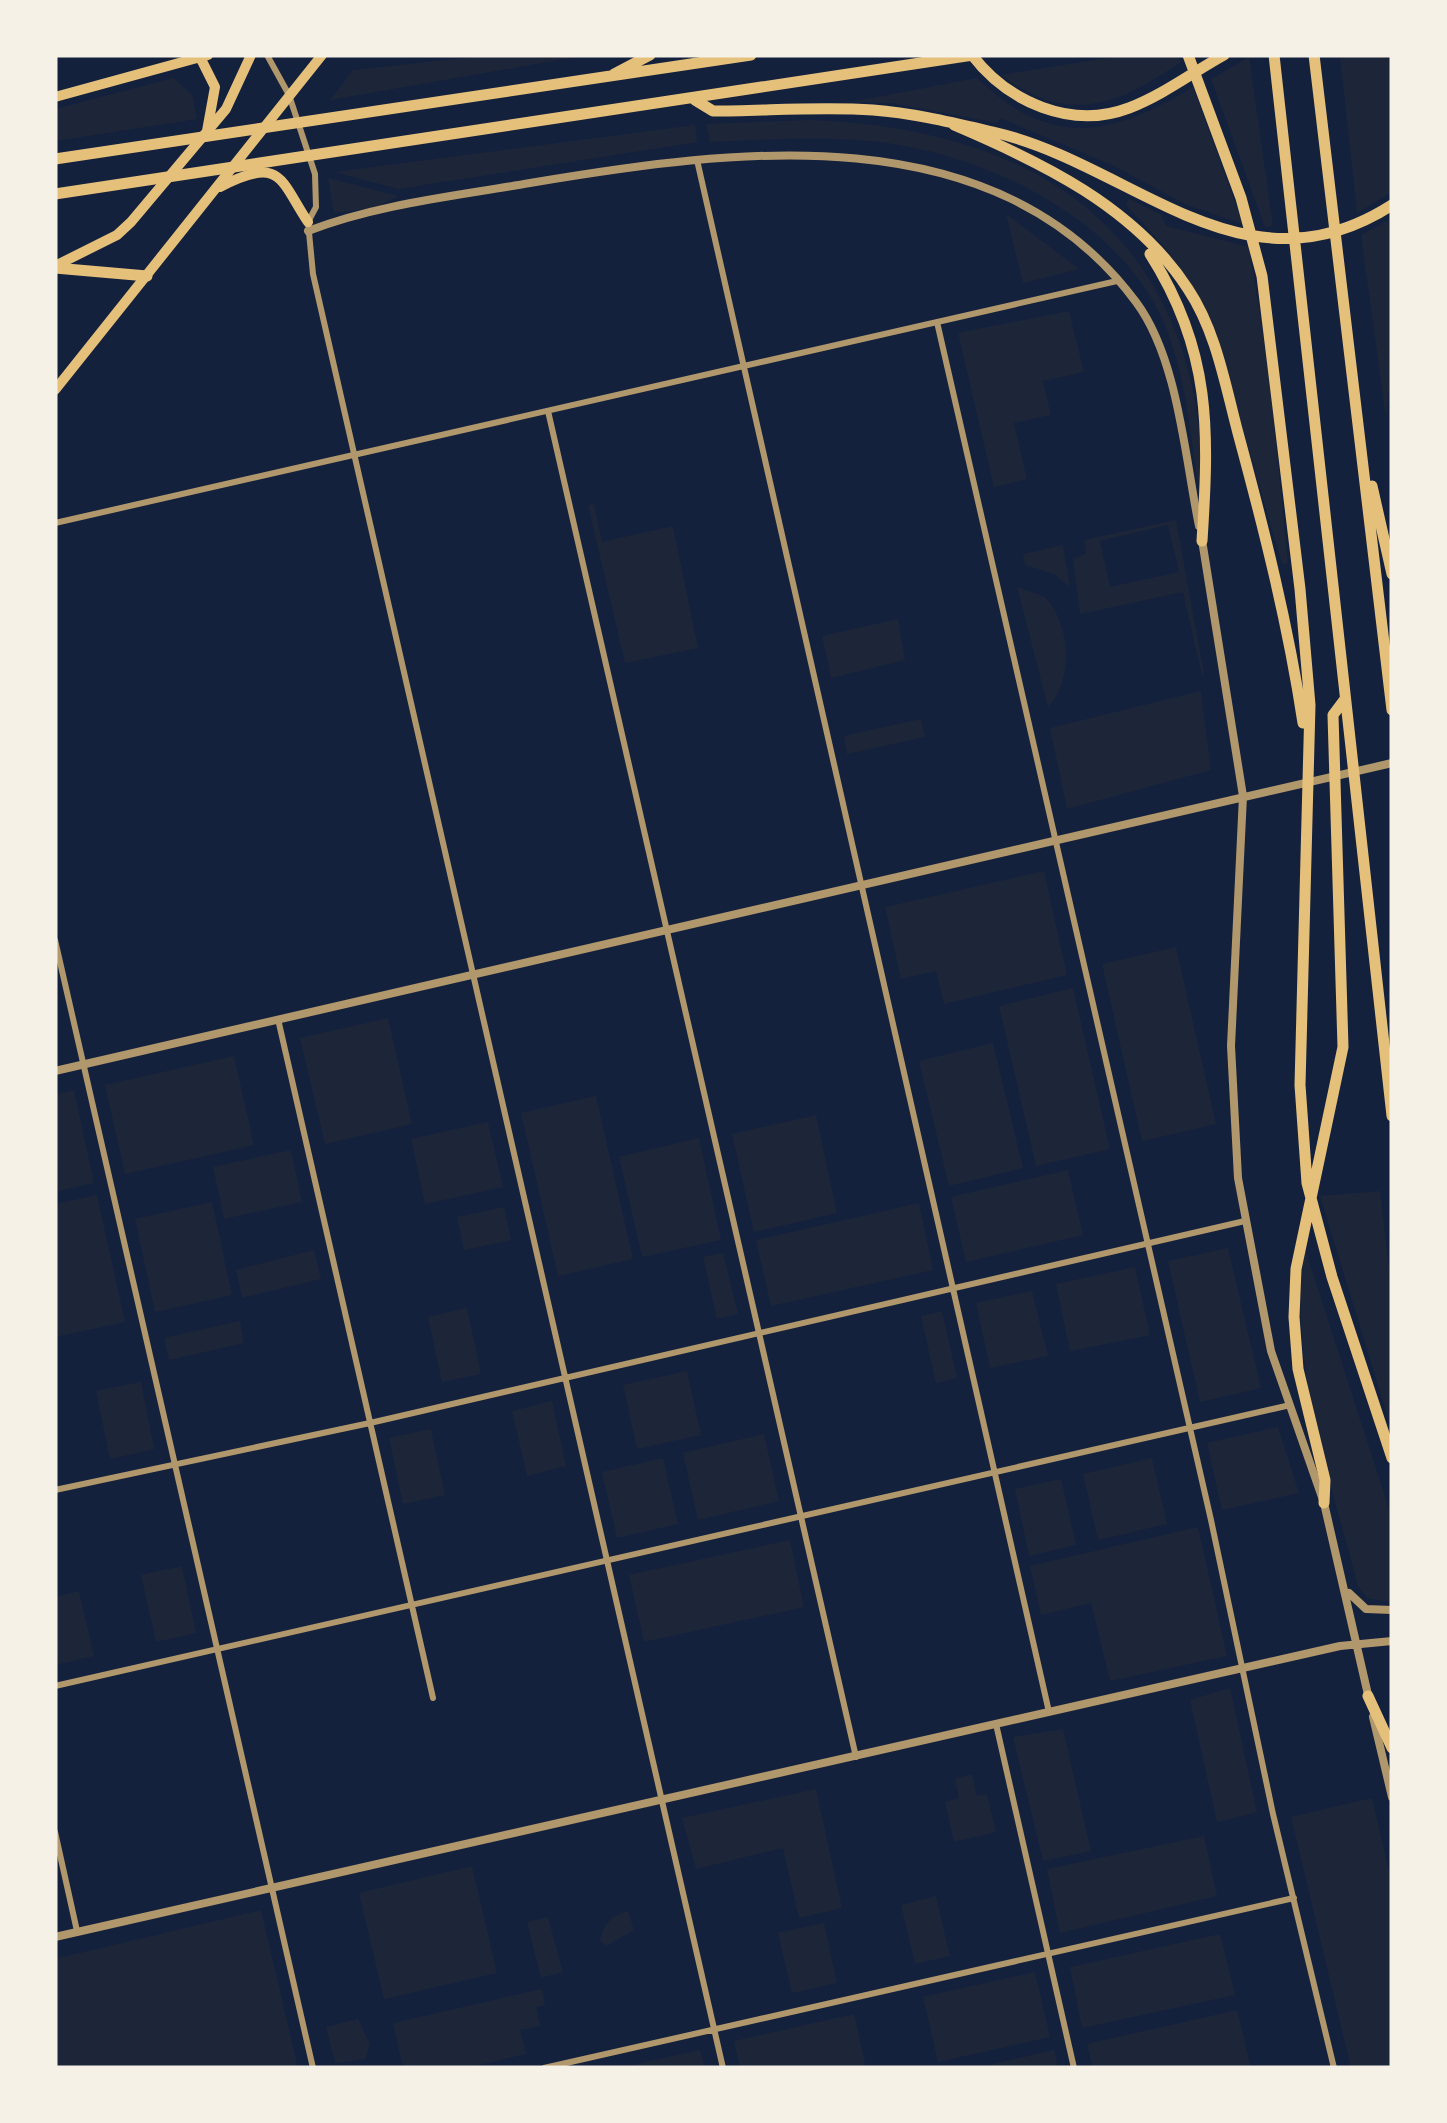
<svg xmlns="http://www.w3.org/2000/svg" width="1447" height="2123" viewBox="0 0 1447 2123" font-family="'Zilla Slab',serif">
	<rect width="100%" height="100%" fill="#14213d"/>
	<path fill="#1d2539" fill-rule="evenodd" d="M491 55H588L330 100 353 70Z
		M1125 55H1179L1181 62C1118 105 1069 126 1001 75Z
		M1340 55H1392V192L1357 213Z
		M1249 57 1273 226 1265 227 1211 79Z
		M174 78 192 95 197 119 55 141V109Z
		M977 78C1051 149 1111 137 1193 87L1243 224 1187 205 1114 166 1000 118 997 123 892 103 851 102Z
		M810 120C968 126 1121 179 1179 341 1194 384 1205 439 1198 485 1190 432 1186 378 1166 328 1128 231 1012 168 915 148 848 134 778 139 710 142L706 124Z
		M695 125 697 142 398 189 335 172Z
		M328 178 398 196 375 208 334 213Z
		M1129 199 1161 215 1166 226 1249 247 1268 365 1288 563 1282 564 1212 323 1168 251 1126 205Z
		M1006 214 1079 269 1023 283Z
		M1392 218V359L1386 419 1361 235Z
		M1069 311 1084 372 1043 381 1051 415 1014 423 1027 479 994 487 958 333Z
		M594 504 602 542 673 526 698 648 625 663 588 505Z
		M1176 520 1204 674 1202 675 1183 592 1080 614 1073 559 1086 554 1084 540ZM1168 525 1179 572 1110 587 1100 541Z
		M1063 545 1070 587 1054 574 1025 565 1023 554Z
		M1017 587 1045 597C1071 625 1074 679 1048 707Z
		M898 619 905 660 831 678 822 636Z
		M1201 691 1211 770 1067 809 1050 728Z
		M921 719 925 737 847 754 844 736Z
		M1044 871 1067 975 944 1004 936 971 901 979 885 907Z
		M1176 947 1216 1124 1142 1141 1102 964Z
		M1073 988 1110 1149 1036 1166 999 1006Z
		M388 1018 412 1124 325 1144 300 1038Z
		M993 1043 1023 1168 949 1186 919 1061Z
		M234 1056 254 1145 125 1174 105 1085Z
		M74 1090 94 1183 58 1191 55 1095Z
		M596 1096 633 1259 558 1276 521 1113Z
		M816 1115 837 1213 754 1232 732 1134Z
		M488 1122 503 1187 425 1204 411 1139Z
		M699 1138 721 1240 642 1257 619 1157Z
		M291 1150 302 1202 224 1219 213 1167Z
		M1068 1170 1083 1235 966 1262 951 1197Z
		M1380 1191 1392 1293V1431L1320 1196Z
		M97 1195 125 1322 55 1337V1204Z
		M212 1202 232 1295 155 1312 135 1219Z
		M919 1203 933 1270 771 1306 756 1240Z
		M504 1207 511 1240 464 1250 457 1217Z
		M1228 1248 1261 1388 1200 1402 1168 1261Z
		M1305 1249 1392 1518 1390 1602 1367 1598 1358 1586C1330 1476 1287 1363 1305 1249Z
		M314 1250 321 1279 242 1298 236 1270Z
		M723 1253 738 1314 717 1319 703 1257Z
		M1135 1267 1150 1335 1070 1351 1056 1284Z
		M1032 1291 1048 1356 990 1368 976 1303Z
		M467 1308 481 1374 442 1382 428 1317Z
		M942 1311 957 1378 936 1383 921 1316Z
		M240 1321 244 1343 169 1360 164 1338Z
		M687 1371 701 1435 637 1449 623 1385Z
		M141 1382 154 1449 110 1459 96 1391Z
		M552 1401 566 1466 527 1476 512 1411Z
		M1278 1427 1299 1493 1222 1510 1207 1443Z
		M431 1429 445 1495 403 1504 389 1438Z
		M764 1434 779 1501 698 1520 683 1453Z
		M663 1458 678 1524 617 1538 602 1472Z
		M1152 1458 1167 1524 1098 1540 1083 1474Z
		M1061 1479 1076 1545 1029 1556 1015 1489Z
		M1198 1527 1227 1656 1110 1681 1091 1603 1041 1615 1030 1566Z
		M790 1540 804 1607 644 1642 629 1575Z
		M182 1566 196 1633 156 1642 141 1575Z
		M79 1591 94 1656 55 1665V1597Z
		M1230 1688 1257 1812 1217 1822 1190 1700Z
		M1063 1729 1091 1851 1043 1861 1013 1737Z
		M972 1774 977 1796 987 1794 996 1832 954 1842 945 1802 959 1798 955 1779Z
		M816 1789 842 1908 799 1918 783 1848 696 1869 682 1818Z
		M1372 1798 1392 1883V2068H1351L1291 1817Z
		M1204 1836 1217 1896 1060 1933 1047 1869Z
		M472 1866 497 1973 384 1999 359 1893Z
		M936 1896 950 1956 915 1964 901 1905Z
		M261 1910 298 2068H55V1959Z
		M628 1911 634 1930 606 1946 600 1940C604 1923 611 1916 628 1911Z
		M548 1917 563 1972 541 1978 527 1922Z
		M824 1923 837 1983 792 1993 778 1933Z
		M1220 1934 1235 1995 1082 2028 1070 1967Z
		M1035 1972 1050 2037 938 2062 923 1997Z
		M542 1989 545 2005 536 2007 540 2026 520 2030 526 2054 467 2068H403L393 2023Z
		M1237 2010 1251 2068H1093L1087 2044Z
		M854 2014 866 2068H740L734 2041Z
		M358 2019 370 2044 365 2059 335 2063 326 2027Z
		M700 2050 705 2068H628V2066Z
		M1054 2050 1058 2068H976Z"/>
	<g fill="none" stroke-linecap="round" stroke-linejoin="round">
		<path stroke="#b1986c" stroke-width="6" d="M267 55 289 95 315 174 316 207 308 222 313 274 723 2068
			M697 160 1049 1712
			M937 322 1211 1520 1273 1814 1334 2068
			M548 411 856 1757
			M55 523 1117 281
			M55 940 313 2068
			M278 1019 433 1698
			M55 1490 370 1423 1245 1221
			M55 1686 1286 1406
			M996 1724 1074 2068
			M55 1832 77 1931
			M544 2068 1294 1898"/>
		<path stroke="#b1986c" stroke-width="8" d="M308 231C378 204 456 196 530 183 733 149 995 112 1136 302 1178 358 1185 458 1199 526
			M1202 540 1243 796 1231 1046 1238 1178 1271 1351 1324 1503 1369 1699
			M55 1071 1392 763
			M1349 1593 1366 1609 1392 1610
			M1373 1717 1392 1797
			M55 1937 1340 1646 1392 1641"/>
		<path stroke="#e5c07b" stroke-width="10" d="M200 57 215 87 207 131
			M55 97 208 55
			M220 187C282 155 280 180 308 222
			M55 266 117 235 131 222 226 109 251 55
			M55 390 322 55"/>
		<path stroke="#e5c07b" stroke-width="11" d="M972 55C1008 102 1071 130 1129 108 1163 95 1193 72 1224 55
			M1188 55 1241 198 1262 276 1300 589 1310 705 1300 1085 1307 1183 1332 1277 1392 1458
			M1274 55 1392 1116
			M1314 55 1392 710
			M614 74 650 55
			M695 100 713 111C766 111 820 106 873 110 913 113 954 123 993 132 1134 164 1242 301 1392 205
			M954 125C1041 162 1135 207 1188 289 1216 331 1225 384 1238 433 1264 529 1288 624 1303 723
			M55 159 751 55
			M55 194 973 55
			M1150 254C1212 351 1209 431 1202 541
			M55 268 147 276
			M1372 486 1392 574
			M1324 1503 1325 1480 1298 1369 1294 1317 1296 1269 1343 1047 1333 715 1345 699
			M1368 1696 1392 1748"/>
	</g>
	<rect width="1447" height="2123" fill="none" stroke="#f6f1e7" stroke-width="115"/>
</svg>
